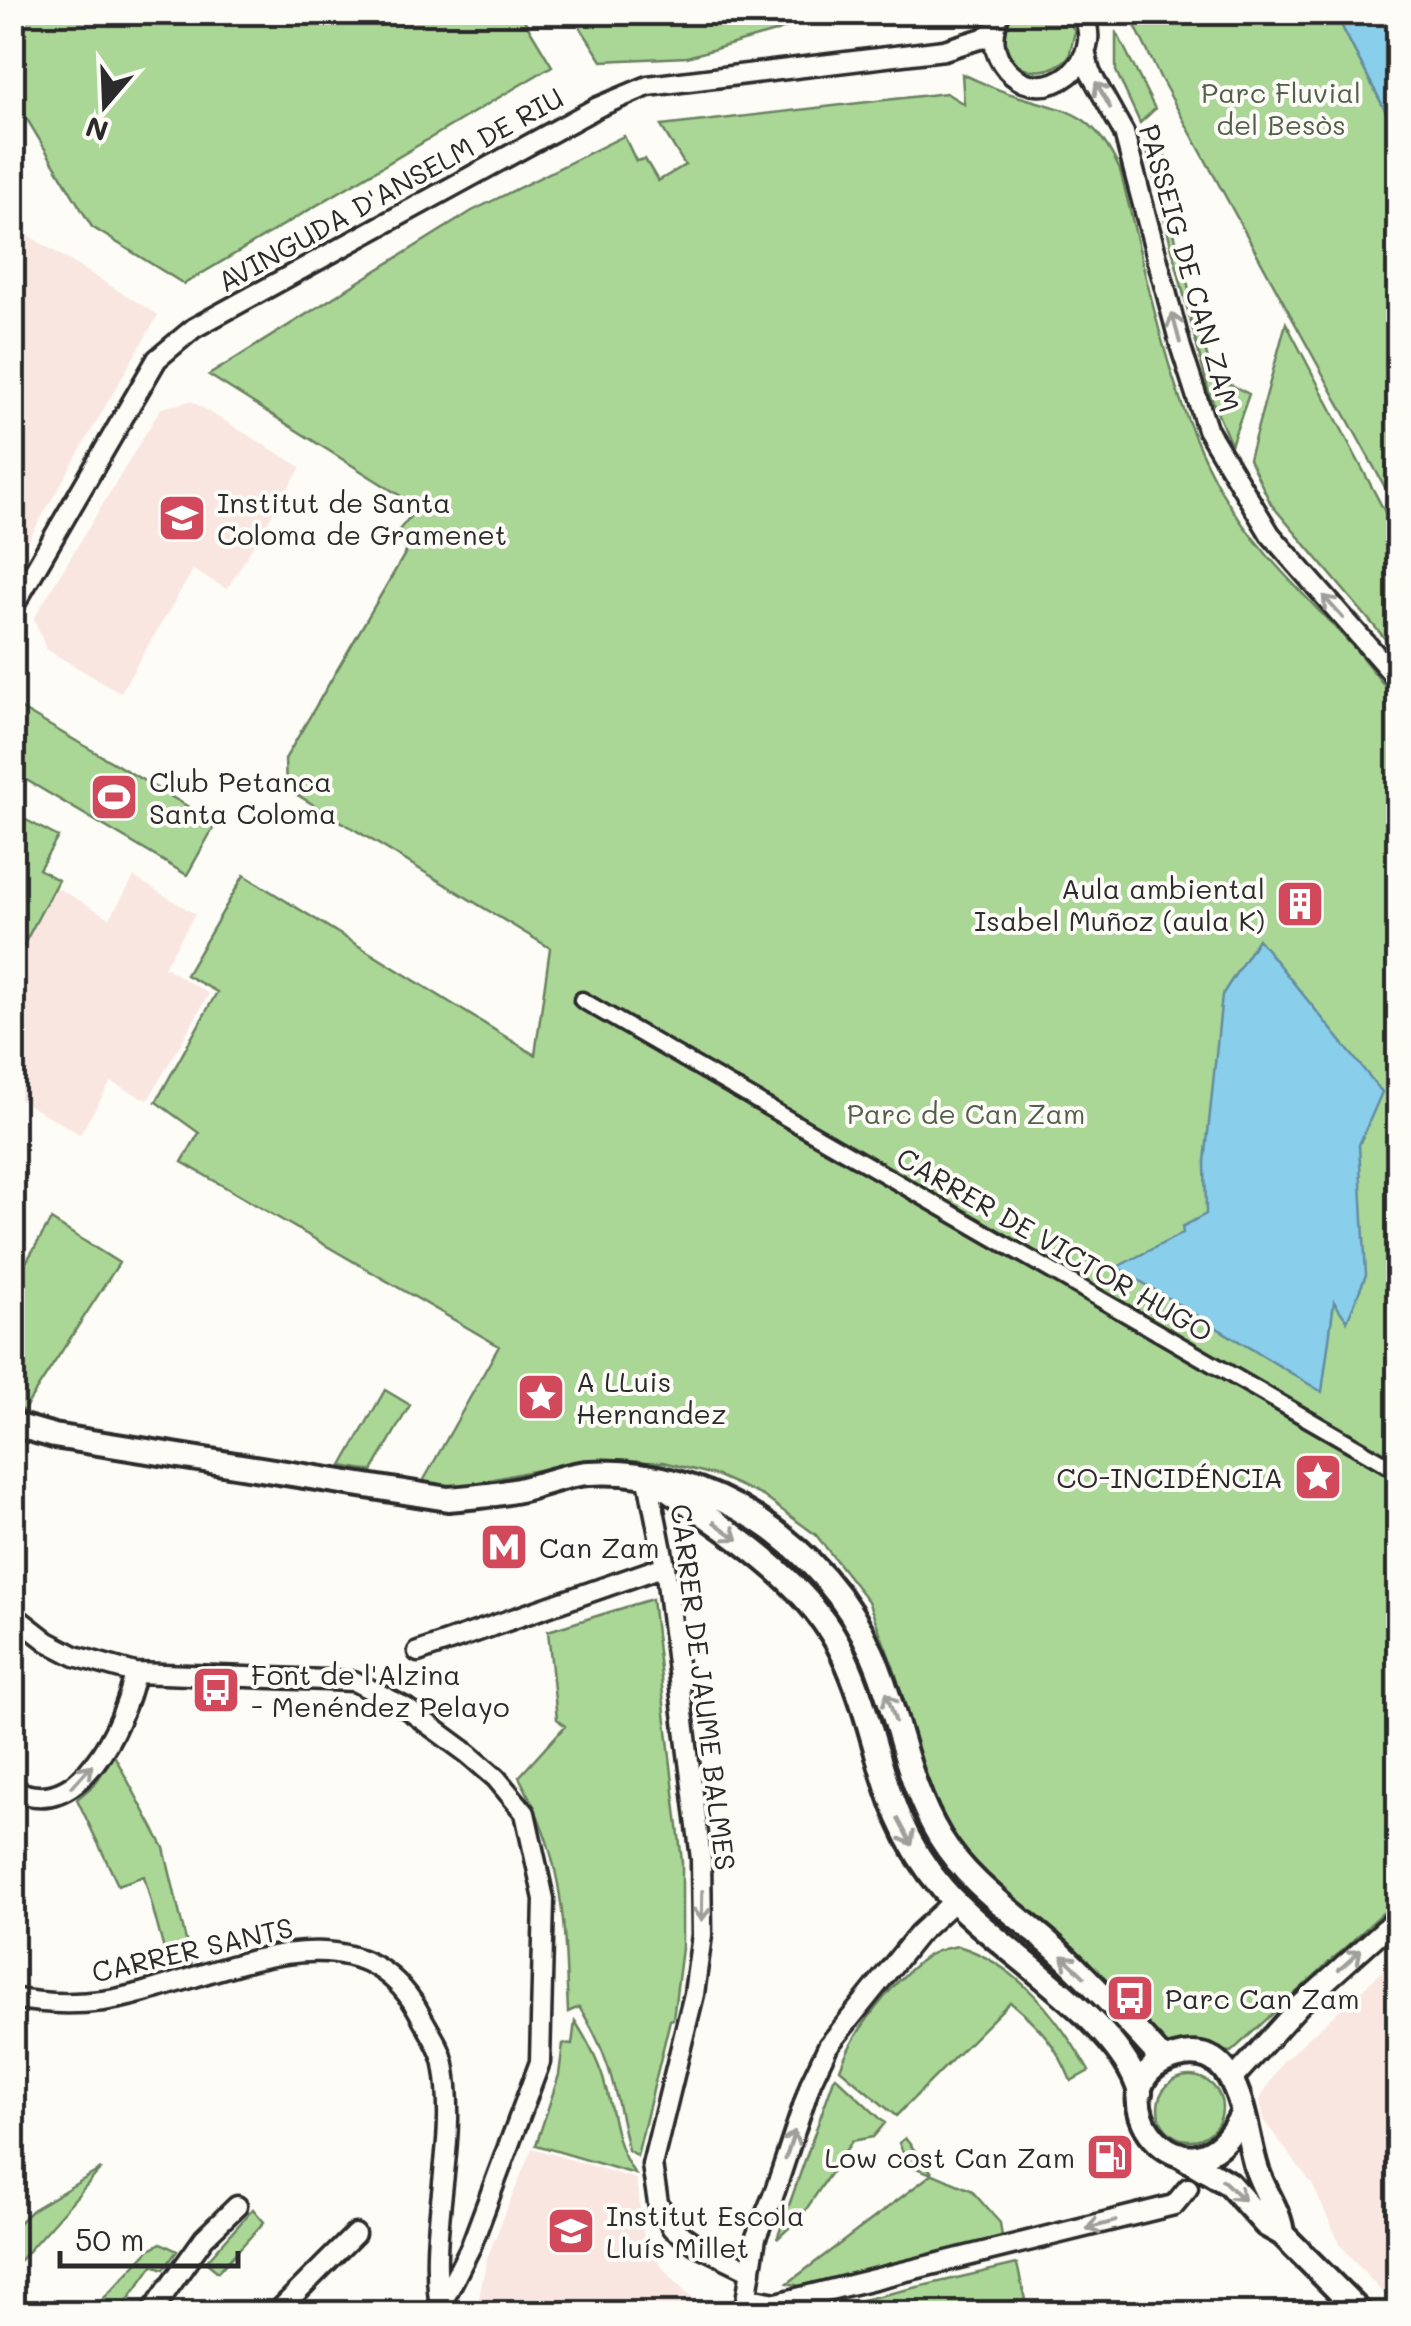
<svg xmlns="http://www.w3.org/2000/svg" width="1411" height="2326" viewBox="0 0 1411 2326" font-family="Mali,sans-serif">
	<rect width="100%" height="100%" fill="#fdfcf7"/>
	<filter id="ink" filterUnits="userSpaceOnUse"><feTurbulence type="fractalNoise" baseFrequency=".01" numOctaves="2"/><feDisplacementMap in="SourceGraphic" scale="20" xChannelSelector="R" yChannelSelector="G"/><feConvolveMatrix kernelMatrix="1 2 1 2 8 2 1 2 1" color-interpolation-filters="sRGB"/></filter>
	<g filter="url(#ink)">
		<path fill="#f9e6e0" d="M13 226 158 315 13 567Z
			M191 401 301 467 227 589 193 570 120 693 46 649 34 618 161 408Z
			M134 877 195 914 164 967 209 994 148 1100 111 1082 80 1134 13 1096V965L54 886 110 918Z
			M1398 1957V2310L1341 2246 1312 2184 1264 2121 1260 2099 1282 2062Z
			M532 2148 636 2179 644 2237 662 2267 688 2295 717 2313H476L487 2258Z"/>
		<path fill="#aad796" stroke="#6a8160" stroke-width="2.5" d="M13 12 520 13 552 66 184 284 92 227 13 96Z
			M571 13H822L775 32 687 57 602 61Z
			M1014 13H1064L1075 31 1069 57C1032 92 984 53 1014 13Z
			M1129 13H1335L1398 135V511L1160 77Z
			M1116 31 1155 109 1140 123 1116 71Z
			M962 74C979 81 996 90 1014 95 1072 113 1092 110 1120 170 1148 278 1166 394 1221 491 1256 552 1309 598 1355 649 1370 667 1384 685 1398 703V1899L1231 2052 1167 2045 974 1866 945 1823 929 1787 894 1669 868 1601 816 1535 763 1496 718 1476 664 1462 567 1464 455 1487 421 1485 499 1346 182 1162 199 1133 156 1102 217 992 186 975 244 875 535 1055 550 948 286 788 285 759 406 552 399 530 418 507 209 375 472 211 624 136 636 161 645 159 658 181 685 165 661 126 946 93 964 104Z
			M1145 143C1165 144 1168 162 1175 179L1161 184 1212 375 1249 394 1231 445 1209 393Z
			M1286 323 1398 537V654L1271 504 1249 459Z
			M13 704 216 823 187 875 13 772Z
			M13 813 58 837 39 869 58 880 13 965Z
			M51 1220 119 1263 23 1411 13 1406V1284Z
			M385 1390 410 1405 372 1471 342 1466Z
			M652 1599 682 1862V1948L673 2019 670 2020 637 2156 628 2150C616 2096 611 2055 579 2007L568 2012C564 1920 565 1861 519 1777L565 1726 557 1719 548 1631Z
			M114 1755 164 1848 192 1966 170 1972 144 1876 118 1885 77 1799 95 1784Z
			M958 1946C1018 1964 1059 2019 1089 2071L1071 2081C1056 2044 1041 2028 1010 2002L896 2116 840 2069C852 2033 891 1985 921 1960 932 1951 945 1948 958 1946Z
			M575 2021C587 2040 599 2062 605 2085 615 2119 614 2145 635 2174L536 2145 559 2075 563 2044 572 2045Z
			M835 2076 885 2123 873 2137 852 2141 801 2217 777 2239Z
			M1158 2108a32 32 0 1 1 64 0a32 32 0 1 1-64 0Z
			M905 2138 933 2174 971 2190 1000 2223 1002 2237 799 2286 788 2283 932 2174 909 2165 899 2143Z
			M101 2169 13 2268V2228L32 2210Z
			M253 2209 264 2222 218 2272 206 2262Z
			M161 2243 177 2251 164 2269 153 2265 119 2313H90L150 2249Z
			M1017 2264 1028 2313H806Z"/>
		<path fill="#89ceeb" stroke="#638d9e" stroke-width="2.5" d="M1335 13H1398V135Z
			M1258 939 1382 1092 1359 1145 1366 1275 1347 1321 1334 1302 1322 1392 1117 1267 1183 1233 1182 1227 1206 1214 1205 1162 1222 995Z"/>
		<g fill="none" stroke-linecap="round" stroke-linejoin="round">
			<g stroke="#2b2b2b" stroke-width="21">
				<path id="pedestrian" d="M582 1000 1398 1471"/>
			</g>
			<g stroke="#2b2b2b" stroke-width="25">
				<path id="minor" d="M1000 12C992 35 991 51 1007 70 1045 112 1110 59 1081 12
					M1086 55 1090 72 1124 133 1181 348 1207 429 1270 534 1398 680
					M12 609 157 359 194 328 598 107 648 86 944 50 983 38 993 31
					M647 1474 665 1566 701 1859 702 1935 694 1994 652 2165 658 2203 672 2228 695 2244 751 2271
					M12 1614 48 1642 75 1656 135 1673 354 1681 406 1708 467 1753 496 1778 525 1813 544 1899 540 2062 471 2246 440 2307V2314
					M418 1652 665 1566
					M12 1788C78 1826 124 1724 135 1673
					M12 1998C44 2004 71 2005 103 2001 204 1987 354 1889 421 2016 429 2031 441 2048 444 2064 459 2145 427 2226 440 2307
					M1233 2079 1300 2005 1398 1917
					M748 2298 777 2303 1174 2205 1188 2188
					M150 2314 204 2238 237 2206
					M275 2314 355 2234
					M744 2314 756 2237 775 2191 811 2082 828 2046 918 1934 954 1901"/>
			</g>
			<g stroke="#2b2b2b" stroke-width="30">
				<path id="tertiary" d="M12 1424 54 1436 448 1499C474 1497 498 1495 523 1489 544 1484 568 1474 589 1473 709 1466 824 1544 872 1653 899 1713 905 1780 940 1837 970 1886 1017 1914 1059 1952 1096 1986 1130 2024 1164 2061
					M662 1485C727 1531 808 1580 843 1654 882 1736 878 1814 943 1889 993 1947 1122 2021 1140 2093
					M1242 2114C1188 2226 1083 2084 1175 2057 1243 2037 1243 2129 1257 2170 1264 2192 1280 2211 1282 2234
					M1180 2155 1229 2184 1266 2225 1282 2234 1362 2314"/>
			</g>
			<use href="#pedestrian" stroke="#fdfcf7" stroke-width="14"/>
			<use href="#minor" stroke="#fdfcf7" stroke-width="18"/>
			<use href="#tertiary" stroke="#fdfcf7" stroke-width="22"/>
		</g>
		<defs><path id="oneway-shaft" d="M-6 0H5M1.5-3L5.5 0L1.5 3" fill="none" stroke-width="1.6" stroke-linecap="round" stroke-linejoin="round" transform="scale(2.5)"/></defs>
		<g stroke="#9e9e9b">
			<use href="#oneway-shaft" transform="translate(1103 95) rotate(-119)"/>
			<use href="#oneway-shaft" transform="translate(1176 328) rotate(-105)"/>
			<use href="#oneway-shaft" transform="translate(1333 607) rotate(-132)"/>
			<use href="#oneway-shaft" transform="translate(726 1531) rotate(36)"/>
			<use href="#oneway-shaft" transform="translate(891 1707) rotate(-107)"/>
			<use href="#oneway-shaft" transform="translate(82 1776) rotate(-48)"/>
			<use href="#oneway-shaft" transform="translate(905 1832) rotate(62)"/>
			<use href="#oneway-shaft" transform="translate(702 1906) rotate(91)"/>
			<use href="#oneway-shaft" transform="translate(1350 1960) rotate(-42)"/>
			<use href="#oneway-shaft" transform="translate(1073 1966) rotate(-136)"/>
			<use href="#oneway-shaft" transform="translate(790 2145) rotate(-72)"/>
			<use href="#oneway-shaft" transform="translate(1233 2190) rotate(43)"/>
			<use href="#oneway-shaft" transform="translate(1101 2225) rotate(165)"/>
		</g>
	</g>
	<defs>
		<g id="school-square" transform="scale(2.5)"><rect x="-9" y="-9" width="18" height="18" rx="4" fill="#d1495b" stroke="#fdfcf7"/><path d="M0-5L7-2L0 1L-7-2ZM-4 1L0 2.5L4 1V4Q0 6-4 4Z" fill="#fff"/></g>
		<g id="stadium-square" transform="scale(2.5)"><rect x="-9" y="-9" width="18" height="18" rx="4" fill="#d1495b" stroke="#fdfcf7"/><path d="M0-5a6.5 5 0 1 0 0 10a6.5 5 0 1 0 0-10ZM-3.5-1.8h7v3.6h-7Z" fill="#fff"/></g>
		<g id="building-square" transform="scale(2.5)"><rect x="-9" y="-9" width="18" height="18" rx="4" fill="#d1495b" stroke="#fdfcf7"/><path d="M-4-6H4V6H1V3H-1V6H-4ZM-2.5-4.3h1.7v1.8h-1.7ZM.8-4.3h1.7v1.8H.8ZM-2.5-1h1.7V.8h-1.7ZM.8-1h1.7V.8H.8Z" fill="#fff"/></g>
		<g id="sight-square" transform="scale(2.5)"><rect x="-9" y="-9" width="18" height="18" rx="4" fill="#d1495b" stroke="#fdfcf7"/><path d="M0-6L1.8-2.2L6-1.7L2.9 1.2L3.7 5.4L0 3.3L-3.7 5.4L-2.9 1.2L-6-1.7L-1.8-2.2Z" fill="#fff"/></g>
		<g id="metro-square" transform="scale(2.5)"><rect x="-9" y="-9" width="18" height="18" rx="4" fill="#d1495b" stroke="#fdfcf7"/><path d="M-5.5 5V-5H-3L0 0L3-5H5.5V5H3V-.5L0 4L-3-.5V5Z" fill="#fff"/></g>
		<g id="bus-square" transform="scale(2.5)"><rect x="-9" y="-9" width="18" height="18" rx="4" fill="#d1495b" stroke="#fdfcf7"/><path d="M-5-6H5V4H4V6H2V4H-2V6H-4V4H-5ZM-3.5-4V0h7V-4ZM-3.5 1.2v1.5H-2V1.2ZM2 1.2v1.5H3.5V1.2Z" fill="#fff"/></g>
		<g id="fuel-square" transform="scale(2.5)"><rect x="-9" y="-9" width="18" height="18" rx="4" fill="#d1495b" stroke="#fdfcf7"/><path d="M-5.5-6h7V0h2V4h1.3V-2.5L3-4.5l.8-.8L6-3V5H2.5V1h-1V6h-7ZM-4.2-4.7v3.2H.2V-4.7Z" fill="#fff"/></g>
	</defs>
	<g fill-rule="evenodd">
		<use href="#school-square" x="182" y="518"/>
		<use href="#stadium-square" x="114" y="797"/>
		<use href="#building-square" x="1300" y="904"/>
		<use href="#sight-square" x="541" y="1397"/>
		<use href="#sight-square" x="1318" y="1477"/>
		<use href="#metro-square" x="504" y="1547"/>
		<use href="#bus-square" x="216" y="1690"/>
		<use href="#bus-square" x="1130" y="1998"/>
		<use href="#fuel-square" x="1110" y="2157"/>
		<use href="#school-square" x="571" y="2231"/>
	</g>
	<g text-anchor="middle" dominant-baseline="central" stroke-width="8" stroke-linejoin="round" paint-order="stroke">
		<g font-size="28" fill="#515f4b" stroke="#fdfcf7">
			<text x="1281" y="92">Parc Fluvial<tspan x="1281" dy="32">del Besòs</tspan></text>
			<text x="966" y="1113">Parc de Can Zam</text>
		</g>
		<g font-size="28" fill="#2b2b2b" stroke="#fdfcf7">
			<text transform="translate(390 189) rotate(-29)">AVINGUDA D'ANSELM DE RIU</text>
			<text transform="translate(1190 268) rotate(74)">PASSEIG DE CAN ZAM</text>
			<text transform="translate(1055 1244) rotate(30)">CARRER DE VICTOR HUGO</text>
			<text transform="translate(704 1687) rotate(83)">CARRER DE JAUME BALMES</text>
			<text transform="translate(192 1949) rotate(-13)">CARRER SANTS</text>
		</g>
		<g font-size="28" fill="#2b2b2b" stroke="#fdfcf7" text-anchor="start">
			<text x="217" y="502">Institut de Santa<tspan x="217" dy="32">Coloma de Gramenet</tspan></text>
			<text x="149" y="781">Club Petanca<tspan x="149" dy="32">Santa Coloma</tspan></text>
			<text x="1265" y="888" text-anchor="end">Aula ambiental<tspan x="1265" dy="32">Isabel Muñoz (aula K)</tspan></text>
			<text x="576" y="1381">A LLuis<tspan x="576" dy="32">Hernandez</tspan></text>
			<text x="1283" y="1477" text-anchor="end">CO-INCIDÉNCIA</text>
			<text x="539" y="1547">Can Zam</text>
			<text x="251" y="1674">Font de l'Alzina<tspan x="251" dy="32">- Menéndez Pelayo</tspan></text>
			<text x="1165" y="1998">Parc Can Zam</text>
			<text x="1075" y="2157" text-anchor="end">Low cost Can Zam</text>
			<text x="606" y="2215">Institut Escola<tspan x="606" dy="32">Lluís Millet</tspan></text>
		</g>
	</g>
	<rect width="1411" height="2326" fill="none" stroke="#fdfcf7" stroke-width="50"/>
	<rect x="25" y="25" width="1361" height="2276" fill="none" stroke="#2b2b2b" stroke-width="4" filter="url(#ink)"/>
	<g transform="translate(105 105) rotate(199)" stroke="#fdfcf7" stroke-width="8" paint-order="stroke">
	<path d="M0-8L18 38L0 25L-18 38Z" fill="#2b2b2b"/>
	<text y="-15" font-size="28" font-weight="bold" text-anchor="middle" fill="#2b2b2b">N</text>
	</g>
	<path d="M60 2251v15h178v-15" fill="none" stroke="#2b2b2b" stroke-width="5"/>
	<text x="75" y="2251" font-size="30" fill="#2b2b2b" stroke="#fdfcf7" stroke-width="8" paint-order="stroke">50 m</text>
</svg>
